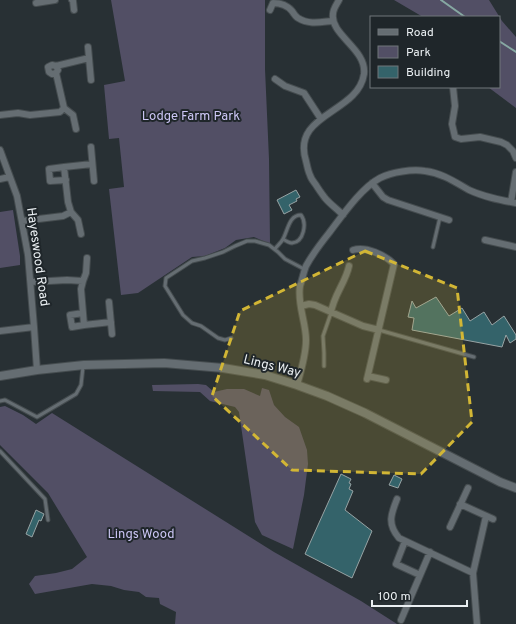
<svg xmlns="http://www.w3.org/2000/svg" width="516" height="624" viewBox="0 0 516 624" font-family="Overpass,sans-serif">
	<rect width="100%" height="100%" fill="#283034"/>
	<path fill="#524f65" d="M111 0H265V69L269 159 270 244 254 237 236 240 225 248 205 256 192 257 138 293 121 295 109 189 124 187 119 138 109 139 104 85 125 81Z
		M394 0H489L502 21 516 37V108L488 87H499V17H423Z
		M13 210 20 256V265L0 268V212Z
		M198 384 206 385 214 392 227 389H244L260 396 262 388 269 390 274 405 285 417 299 427 307 450 308 464 304 495 293 549 262 535 255 522 239 412 235 407 210 401 200 392 153 391 152 385Z
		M5 406 23 415 36 424 52 413 274 552 361 601 397 624H175L176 612 160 604 159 598 146 597 139 592 124 590 111 586 92 584 35 594 29 584 35 576 56 573 72 569 87 557 48 493 0 445V407Z"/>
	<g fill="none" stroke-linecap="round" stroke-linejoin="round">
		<path stroke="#86a8a2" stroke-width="2" d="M441 0 465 17
			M499 41 516 52"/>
	</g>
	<path fill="#34636a" stroke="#97a3a4" d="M296 190 300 197 296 199 297 201 289 205 292 210 284 214 277 200Z
		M436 297 449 316 462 308 470 321 484 312 492 325 504 316 516 335V339L510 343 506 335 502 347 412 330 414 318 408 317 412 301 416 308Z
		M341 474 351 479 349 483 351 484 349 489 353 491 345 510 372 531 352 578 305 554Z
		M394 475 402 479 398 488 389 485Z
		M36 510 44 514 41 521 39 520 32 537 26 534Z"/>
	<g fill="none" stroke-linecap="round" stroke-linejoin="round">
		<g stroke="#454c4f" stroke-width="5">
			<path id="service" d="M433 247 440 217
				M275 249C277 246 281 243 283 239 288 230 289 215 301 215 307 223 304 242 292 243 289 243 286 241 283 239
				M379 330 474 357
				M231 338 225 340 218 338 201 326 192 323 183 315 165 286 166 278 192 261 205 258 223 252 235 246 247 241H255L269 245 278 252 285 259 304 269
				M324 366V353L323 336 331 313
				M0 401 5 400 37 417 76 394 81 385 83 367
				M0 451 45 499 48 520"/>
		</g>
		<g stroke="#454c4f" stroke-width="8">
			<path id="minor" d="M72 0 73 1 74 10
				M339 0C337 4 333 9 333 14 330 35 367 49 364 74 358 114 291 113 306 161 307 165 308 171 310 175 311 179 314 182 316 185 319 190 322 194 325 198 330 204 337 209 343 215
				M36 3 55 0
				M270 10 273 3C281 3 287 5 292 11 294 14 296 17 298 18 309 25 321 22 332 21
				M88 47 91 80
				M56 66 58 70 56 73 52 74 49 72 48 67 52 65 56 66 89 58
				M275 79 285 86 304 93 321 119
				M453 87 455 106 452 124 455 137 461 139 480 137 501 142 507 145 513 151 516 158
				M64 108 73 115 76 129
				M0 115 18 113 30 115 60 112 64 108 56 73
				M91 147 94 181
				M0 150 17 196 28 255 34 327 37 370
				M64 167 49 169 50 181 66 180
				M0 179 9 177
				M372 183 383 197 388 200 449 220
				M511 202 516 172
				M71 212 78 220 81 234
				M22 221 63 216 71 212 68 202 64 167 92 164
				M485 240 516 247
				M353 250C366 246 385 255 394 264L367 379
				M83 281 86 273 87 258
				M31 282 67 280 83 281 81 289 84 325 111 322
				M109 302 112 334
				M301 306 309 304 315 305 363 326 379 330
				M83 313 70 315 72 327 84 325
				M331 313C333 296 346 282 349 266
				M0 331 34 327
				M368 376 386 380
				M297 385C301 371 306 355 306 340 306 322 297 304 300 286 302 280 304 271 306 266 312 255 321 243 329 233 342 216 361 188 380 178 392 172 412 169 425 171 442 173 455 182 469 190 484 197 500 200 516 203
				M397 499C391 514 387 524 399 538L473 573
				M460 504 493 519
				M450 527 468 488
				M405 541 396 564 420 575
				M401 620 430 552
				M477 624 473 573 486 516"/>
		</g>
		<g stroke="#454c4f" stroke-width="10">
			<path id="tertiary" d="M0 376 37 370 84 365 164 363 223 368 265 375 297 385 327 396 365 413 500 482 516 488"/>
		</g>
		<use href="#service" stroke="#656d72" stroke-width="3"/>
		<use href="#minor" stroke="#656d72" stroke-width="6"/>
		<use href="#tertiary" stroke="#656d72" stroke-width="8"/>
	</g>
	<path fill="#d2b635" fill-opacity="0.2" stroke="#d2b635" stroke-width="3" stroke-dasharray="8 5" stroke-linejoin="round" d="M365 251 457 288 472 422 421 474 292 470 212 396 240 311Z"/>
	<g text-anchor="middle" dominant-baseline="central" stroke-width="4" stroke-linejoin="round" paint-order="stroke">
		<g font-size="13" fill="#cdc7f6" stroke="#1f262a">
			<text x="191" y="117">Lodge Farm Park</text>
			<text x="141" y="535">Lings Wood</text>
		</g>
		<g font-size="13" fill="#eaeff2" stroke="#1f262a">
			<text transform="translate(37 257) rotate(82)">Hayeswood Road</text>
			<text transform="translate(272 367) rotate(14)">Lings Way</text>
		</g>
	</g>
	<rect x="370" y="16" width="130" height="72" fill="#1f262a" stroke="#70767a"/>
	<rect x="378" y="29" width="20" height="6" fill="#656d72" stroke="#70767a"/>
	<text x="406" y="36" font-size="12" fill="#eaeff2">Road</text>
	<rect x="378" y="46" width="20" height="12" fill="#524f65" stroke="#70767a"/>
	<text x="406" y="56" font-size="12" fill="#eaeff2">Park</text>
	<rect x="378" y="66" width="20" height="12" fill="#34636a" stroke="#70767a"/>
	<text x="406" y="76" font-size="12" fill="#eaeff2">Building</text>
	<path d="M372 600v6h95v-6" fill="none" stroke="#eaeff2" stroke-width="2"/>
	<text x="378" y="600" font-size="12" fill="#eaeff2" stroke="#1f262a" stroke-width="3" paint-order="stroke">100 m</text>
</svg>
